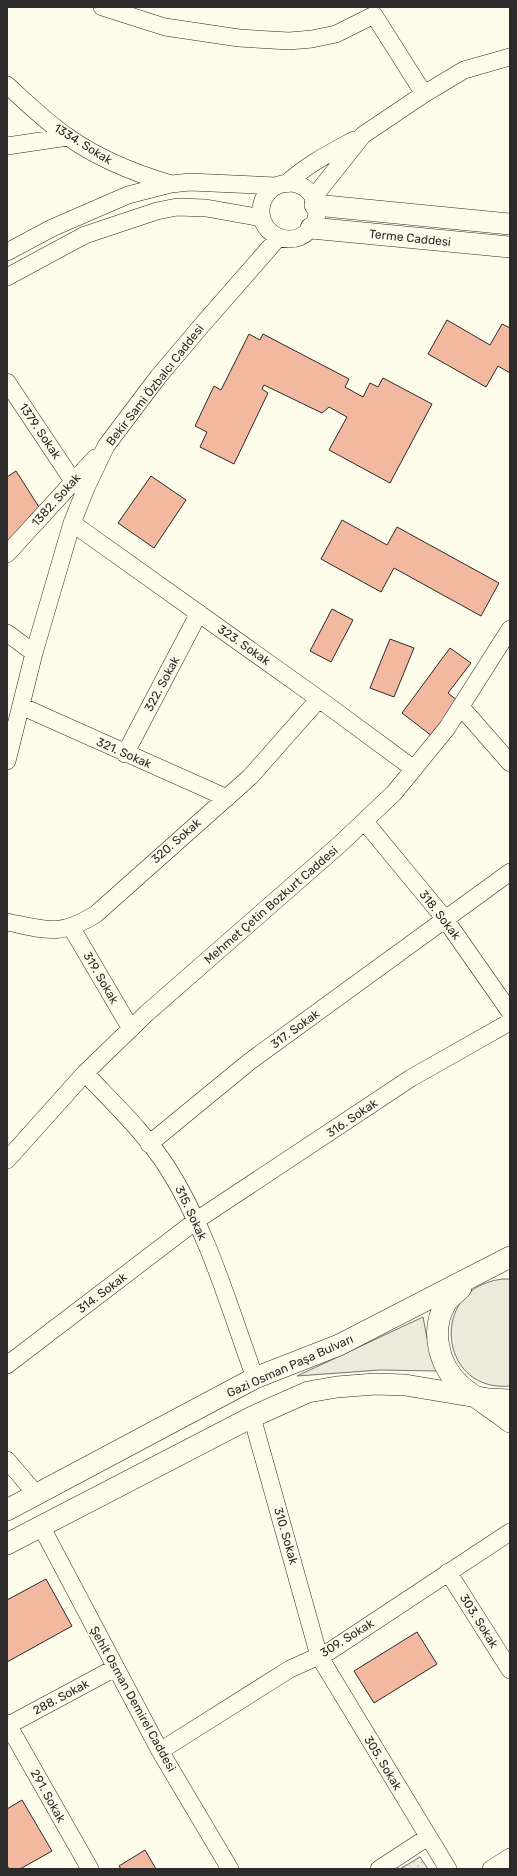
<svg xmlns="http://www.w3.org/2000/svg" width="517" height="1876" viewBox="0 0 517 1876" font-family="Rubik,sans-serif">
	<defs>
		<pattern id="park-dots" width="8" height="8" patternUnits="userSpaceOnUse"><rect width="8" height="8" fill="#ecebdb"/><path d="M2 2h.1M6 6h.1" fill="none" stroke="#cbcabc" stroke-width="1.8" stroke-linecap="round"/></pattern>
	</defs>
	<rect width="100%" height="100%" fill="#fdfbea"/>
	<path fill="#ecebdb" stroke="#74746e" d="M503 1279H510V1386C438 1393 428 1287 503 1279Z
		M423 1317 427 1338 438 1371 380 1370 297 1376Z"/>
	<path fill="url(#park-dots)" stroke="#74746e" d="M420 1857 428 1869H400Z"/>
	<path fill="#f2b8a0" stroke="#2b2b2b" d="M447 320 490 345 502 324 510 328V373L498 366 486 387 428 354Z
		M249 334 260 340 263 334 349 379 345 387 363 397 370 383 378 387 383 378 432 404 390 483 329 450 347 417 329 407 322 413 264 385 262 389 268 393 234 464 200 447 207 432 195 426 214 386 221 390Z
		M16 471 46 518 7 543V477Z
		M151 476 186 500 154 548 118 523Z
		M342 520 387 545 397 527 499 583 481 616 394 568 381 592 321 559Z
		M332 609 353 620 331 662 310 651Z
		M390 639 414 648 394 697 370 688Z
		M450 648 471 663 448 693 458 701 432 736 402 713Z
		M46 1579 72 1626 7 1662V1600Z
		M417 1632 437 1664 374 1703 354 1671Z
		M22 1800 52 1851 20 1869H9L7 1865V1809Z
		M145 1850 156 1869H121L119 1866Z"/>
	<g fill="none" stroke-linecap="round" stroke-linejoin="round">
		<g stroke="#2b2b2b" stroke-width="18">
			<path id="minor" d="M102 7 165 27 239 38 289 41 312 39 336 34 374 15 424 94
				M7 85C27 103 46 122 68 137 99 159 134 173 171 184
				M7 146 68 137
				M261 211a28 28 0 1 1 56 0a28 28 0 1 1-56 0Z
				M286 184C306 165 330 153 354 140
				M313 198 363 135 424 94 464 70 510 57
				M7 252 52 228 128 195 171 184 190 182 276 186
				M7 277 85 235 157 211 177 207 206 208 262 218
				M7 382 73 481
				M72 523 319 699 414 769
				M7 554 95 458
				M7 633 34 653
				M21 706 227 798
				M461 707 510 763
				M125 754 199 613
				M7 761 34 653 72 523 86 488 106 446 158 377 202 325 279 237
				M365 822 445 919 510 1012
				M7 922C46 930 60 937 96 914L250 777 319 699
				M71 927 131 1029
				M85 1073C113 1103 145 1133 167 1167 208 1231 229 1307 255 1378
				M149 1144 249 1062 510 872
				M7 1160 85 1073 147 1013 339 845 394 793 447 728 510 629
				M7 1365 197 1220 411 1078 510 1022
				M252 1417 319 1656 448 1869
				M7 1460 36 1494
				M41 1526 160 1751 230 1869
				M448 1572 510 1670
				M7 1723 90 1869
				M7 1726 115 1668
				M160 1751 290 1669 330 1651 510 1532
				M379 1869 428 1837
				M491 1869 510 1857"/>
		</g>
		<g stroke="#2b2b2b" stroke-width="22">
			<path id="major" d="M315 205 510 224
				M311 228 510 247
				M461 1288C456 1293 450 1297 446 1303 430 1329 438 1365 460 1385 475 1398 494 1409 510 1422
				M7 1510 255 1378 339 1345 510 1257
				M7 1544 252 1417 308 1392 337 1387 375 1384 405 1385 489 1399 510 1400"/>
		</g>
		<use href="#minor" stroke="#fdfbea" stroke-width="17"/>
		<use href="#major" stroke="#fdfbea" stroke-width="21"/>
	</g>
	<g text-anchor="middle" dominant-baseline="central" stroke-width="3" stroke-linejoin="round" paint-order="stroke">
		<g font-size="12" fill="#2b2b2b" stroke="#fdfbea">
			<text transform="translate(83 144) rotate(32)">1334. Sokak</text>
			<text transform="translate(410 238) rotate(6)">Terme Caddesi</text>
			<text transform="translate(155 385) rotate(-52)">Bekir Sami Özbalcı Caddesi</text>
			<text transform="translate(40 431) rotate(56)">1379. Sokak</text>
			<text transform="translate(56 500) rotate(-48)">1382. Sokak</text>
			<text transform="translate(244 645) rotate(35)">323. Sokak</text>
			<text transform="translate(162 684) rotate(-62)">322. Sokak</text>
			<text transform="translate(124 753) rotate(24)">321. Sokak</text>
			<text transform="translate(176 841) rotate(-41)">320. Sokak</text>
			<text transform="translate(271 905) rotate(-41)">Mehmet Çetin Bozkurt Caddesi</text>
			<text transform="translate(440 915) rotate(52)">318. Sokak</text>
			<text transform="translate(101 978) rotate(60)">319. Sokak</text>
			<text transform="translate(295 1029) rotate(-36)">317. Sokak</text>
			<text transform="translate(352 1118) rotate(-34)">316. Sokak</text>
			<text transform="translate(191 1213) rotate(65)">315. Sokak</text>
			<text transform="translate(102 1293) rotate(-37)">314. Sokak</text>
			<text transform="translate(290 1366) rotate(-24)">Gazi Osman Paşa Bulvarı</text>
			<text transform="translate(286 1536) rotate(74)">310. Sokak</text>
			<text transform="translate(479 1621) rotate(58)">303. Sokak</text>
			<text transform="translate(347 1638) rotate(-32)">309. Sokak</text>
			<text transform="translate(61 1697) rotate(-28)">288. Sokak</text>
			<text transform="translate(133 1699) rotate(61)">Şehit Osman Demirel Caddesi</text>
			<text transform="translate(383 1763) rotate(59)">305. Sokak</text>
			<text transform="translate(48 1796) rotate(61)">291. Sokak</text>
		</g>
	</g>
	<rect width="517" height="1876" fill="none" stroke="#2b2b2b" stroke-width="16"/>
</svg>
